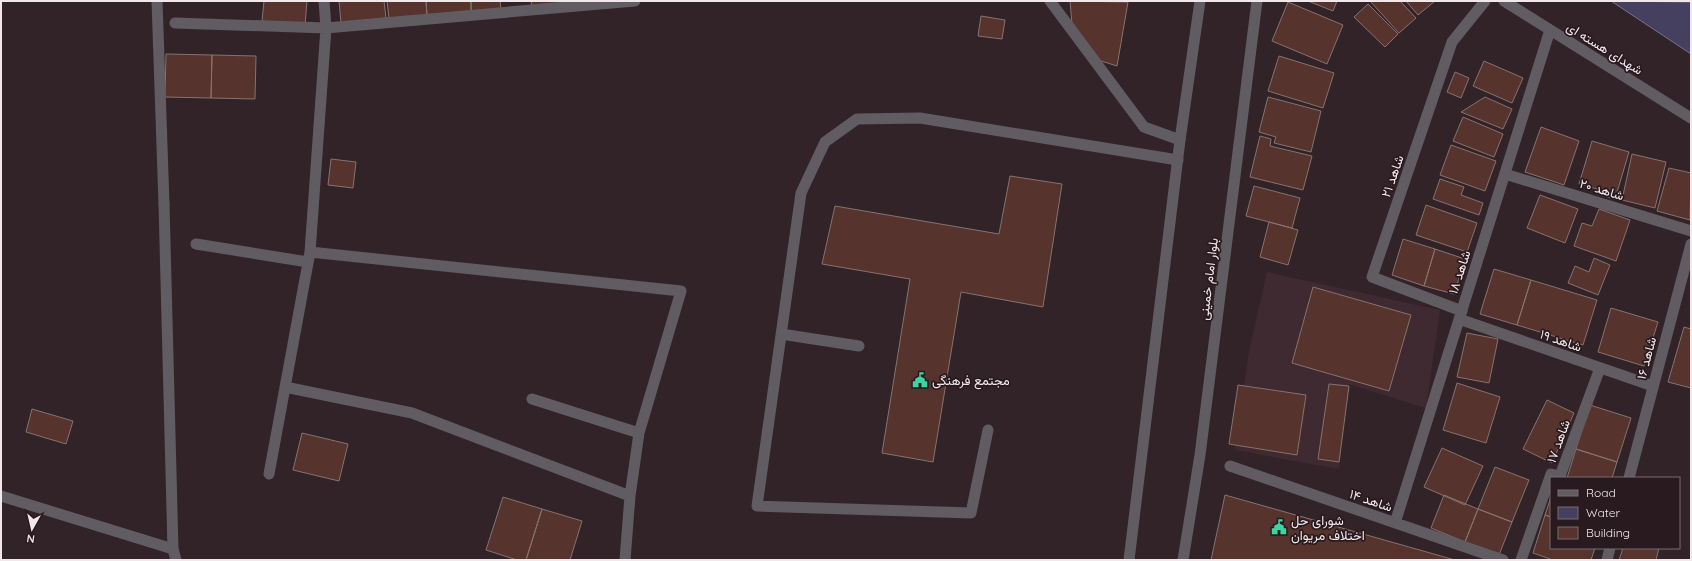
<svg xmlns="http://www.w3.org/2000/svg" width="1692" height="561" viewBox="0 0 1692 561" font-family="Quicksand,Vazirmatn,sans-serif">
	<rect width="100%" height="100%" fill="#322328"/>
	<path fill="#402a31" d="M1267 272 1440 310 1426 408 1348 384 1339 469 1235 450 1249 351Z"/>
	<path fill="#45405f" stroke="#797289" d="M1611 1 1691 2V54Z"/>
	<path fill="#56332c" stroke="#86736f" d="M264 1H307L305 25 262 21Z
		M339 1H384L386 18 341 23Z
		M387 1H426L427 16 389 19Z
		M426 1H471V11L427 16Z
		M471 1H500L501 9 471 11Z
		M531 1H567V4L532 7Z
		M1070 1 1128 2 1117 66 1095 59 1072 24Z
		M1308 1H1337L1333 11Z
		M1370 1H1400L1416 18 1399 33Z
		M1406 1H1435L1418 15Z
		M1288 2 1343 25 1327 64 1272 41Z
		M1368 4 1398 34 1385 47 1354 17Z
		M981 16 1005 20 1002 39 978 36Z
		M166 54 212 55 211 98 165 97Z
		M212 55 256 56 255 99 211 98Z
		M1279 56 1334 73 1323 108 1268 91Z
		M1484 61 1523 78 1512 103 1473 86Z
		M1455 72 1469 78 1461 98 1447 92Z
		M1268 97 1321 111 1311 152 1274 143 1276 137 1259 132Z
		M1485 97 1512 109 1503 129 1461 112Z
		M1463 117 1503 134 1494 157 1453 141Z
		M1541 127 1579 141 1564 185 1525 172Z
		M1260 136 1271 139 1270 146 1312 156 1303 190 1250 177Z
		M1592 141 1629 152 1615 199 1595 193 1597 189 1579 184Z
		M1451 145 1496 161 1485 191 1440 175Z
		M1632 154 1666 162 1655 208 1622 200Z
		M331 159 356 162 353 188 328 185Z
		M1669 168 1691 173 1690 220 1657 211Z
		M1010 176 1062 184 1043 307 961 292 933 462 882 453 910 279 822 264 835 206 999 234Z
		M1440 179 1464 187 1461 195 1483 203 1479 215 1433 199Z
		M1254 186 1300 198 1292 228 1246 216Z
		M1540 195 1578 209 1565 243 1527 228Z
		M1426 205 1477 223 1467 252 1416 235Z
		M1599 209 1630 220 1616 261 1574 246 1582 223 1592 226Z
		M1269 222 1298 230 1288 265 1260 257Z
		M1403 239 1435 249 1424 286 1392 275Z
		M1435 249 1465 259 1454 294 1424 286Z
		M1594 258 1610 265 1598 295 1568 283 1575 266 1589 272Z
		M1494 269 1531 280 1517 325 1480 314Z
		M1531 280 1597 300 1583 345 1517 325Z
		M1313 287 1411 315 1389 391 1292 363Z
		M1611 308 1658 322 1644 366 1598 352Z
		M1684 327 1691 329V388L1668 382Z
		M1467 333 1498 339 1489 383 1457 377Z
		M1457 383 1500 397 1486 443 1443 430Z
		M1329 384 1349 386 1339 462 1318 459Z
		M1238 385 1306 395 1297 455 1229 444Z
		M1547 400 1574 413 1552 463 1523 449Z
		M1590 405 1631 418 1617 462 1576 449Z
		M32 409 73 421 66 444 26 432Z
		M302 433 348 444 339 481 293 470Z
		M1442 448 1483 466 1465 505 1424 487Z
		M1576 449 1617 462 1612 478H1567Z
		M1495 467 1529 480 1512 522 1478 509Z
		M1225 495 1455 560H1211Z
		M1444 495 1478 509 1465 542 1431 528Z
		M503 497 542 509 526 560H517L486 550Z
		M1551 497V517L1545 515Z
		M542 509 582 521 570 560H526Z
		M1478 509 1512 522 1499 555 1465 542Z
		M1545 515 1551 517V548H1595L1591 560H1553L1533 553Z
		M1623 548H1659L1656 560H1619Z"/>
	<g fill="none" stroke-linecap="round" stroke-linejoin="round">
		<path stroke="#615c61" stroke-width="11" d="M1462 311 1372 277 1452 42 1485 1
			M781 334 859 346
			M988 430 971 513 757 506 801 193 825 142 857 119 920 118 1178 160"/>
		<path stroke="#615c61" stroke-width="11" d="M157 1 164 204
			M1050 1 1144 127 1180 140
			M175 23 326 28 635 1
			M1505 174 1691 231
			M196 244 308 262
			M310 252 681 291 639 433 630 496 625 560
			M1459 319 1653 386
			M285 387 412 413 630 496
			M532 399 639 433
			M1230 466 1503 560
			M269 474 310 252 326 28 324 1
			M1629 478 1691 244
			M1 496 173 549
			M1395 523 1550 30
			M1521 560 1551 474 1560 476 1600 368
			M1607 560 1610 548"/>
		<path stroke="#615c61" stroke-width="11" d="M1504 1 1691 118
			M164 204 173 549 176 560
			M1129 560 1180 140 1200 1
			M1183 560 1200 455 1257 1"/>
	</g>
	<defs>
		<g id="civic-bare" transform="scale(1.2)"><path d="M-.6-6.5H3V-4.5H.6V-3L4-1V1h2V6H-6V1h2V-1L-.6-3ZM-1.2 2.5V6h2.4V2.5Z" fill="#40d4a2" stroke="#281a1e" stroke-width="2.5" paint-order="stroke"/></g>
	</defs>
	<g fill-rule="evenodd">
		<use href="#civic-bare" x="920" y="380"/>
		<use href="#civic-bare" x="1279" y="527"/>
	</g>
	<g text-anchor="middle" dominant-baseline="central" stroke-width="3.5" stroke-linejoin="round" paint-order="stroke">
		<g font-size="13" fill="#f2e8eb" stroke="#281a1e">
			<text transform="translate(1605 48) rotate(32)">شهدای هسته ای</text>
			<text transform="translate(1392 176) rotate(-71)">شاهد ۲۱</text>
			<text transform="translate(1602 189) rotate(17)">شاهد ۲۰</text>
			<text transform="translate(1459 272) rotate(-72)">شاهد ۱۸</text>
			<text transform="translate(1208 279) rotate(-83)">بلوار امام خمینی</text>
			<text transform="translate(1561 340) rotate(19)">شاهد ۱۹</text>
			<text transform="translate(1646 358) rotate(-75)">شاهد ۱۶</text>
			<text transform="translate(1558 441) rotate(-70)">شاهد ۱۷</text>
			<text transform="translate(1371 500) rotate(19)">شاهد ۱۴</text>
		</g>
		<g font-size="13" fill="#f2e8eb" stroke="#281a1e" text-anchor="start">
			<text x="932" y="380">مجتمع فرهنگی</text>
			<text x="1291" y="520">شورای حل<tspan x="1291" dy="15">اختلاف مریوان</tspan></text>
		</g>
	</g>
	<rect width="1692" height="561" fill="none" stroke="#f2e8eb" stroke-width="4"/>
	<rect x="1550" y="477" width="130" height="72" fill="#281a1e" stroke="#796c70"/>
	<rect x="1558" y="490" width="20" height="6" fill="#615c61" stroke="#796c70"/>
	<text x="1586" y="497" font-size="12" fill="#f2e8eb">Road</text>
	<rect x="1558" y="507" width="20" height="12" fill="#45405f" stroke="#796c70"/>
	<text x="1586" y="517" font-size="12" fill="#f2e8eb">Water</text>
	<rect x="1558" y="527" width="20" height="12" fill="#56332c" stroke="#796c70"/>
	<text x="1586" y="537" font-size="12" fill="#f2e8eb">Building</text>
	<g transform="translate(32 529) rotate(188)" stroke="#281a1e" stroke-width="3" paint-order="stroke">
	<path d="M0-3L7 15L0 10L-7 15Z" fill="#f2e8eb"/>
	<text y="-6" font-size="11" font-weight="bold" text-anchor="middle" fill="#f2e8eb">N</text>
	</g>
</svg>
